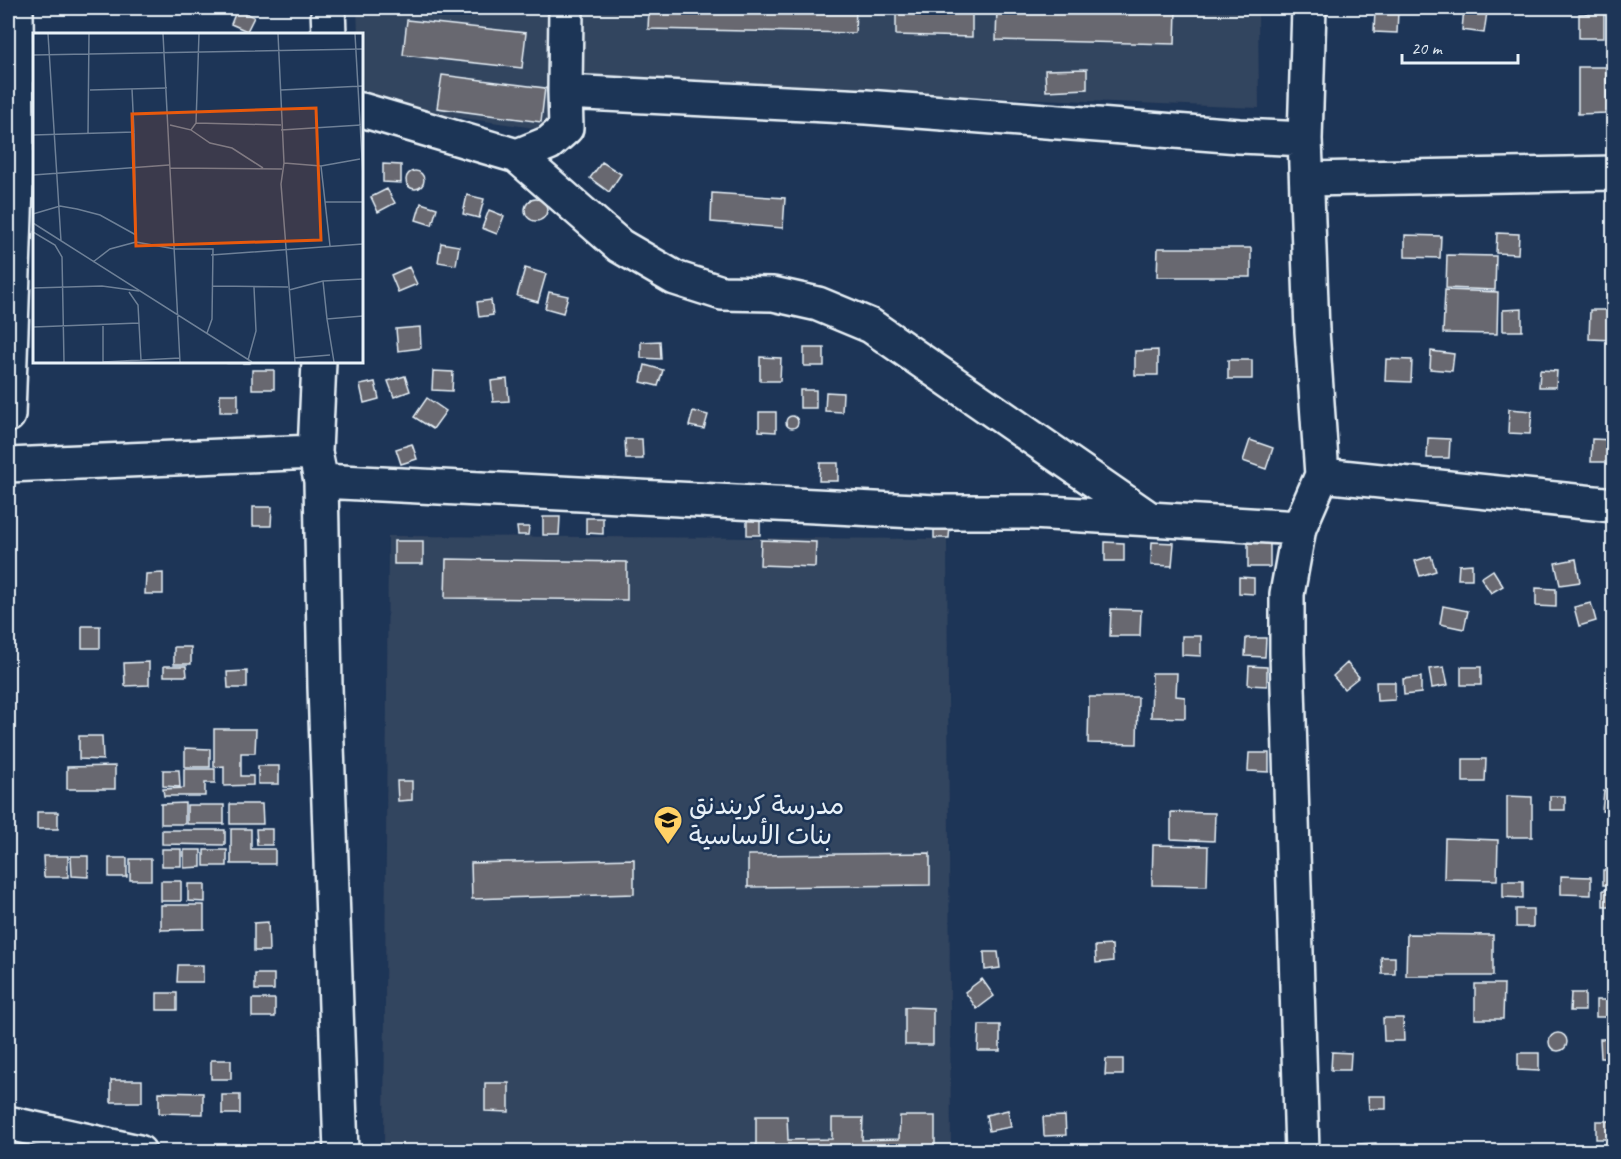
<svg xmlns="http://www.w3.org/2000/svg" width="1621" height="1159" viewBox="0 0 1621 1159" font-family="Caveat,'Playpen Sans Arabic',sans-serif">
	<rect width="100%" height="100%" fill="#1d3557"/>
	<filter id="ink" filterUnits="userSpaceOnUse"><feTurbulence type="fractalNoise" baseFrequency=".0167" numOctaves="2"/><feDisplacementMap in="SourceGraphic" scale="12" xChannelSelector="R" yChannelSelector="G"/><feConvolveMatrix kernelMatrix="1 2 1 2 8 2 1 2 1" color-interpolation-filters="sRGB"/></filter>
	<g filter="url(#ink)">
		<path fill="#33445e" d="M357 8H555L549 130 362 104V34H358Z
			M578 8H1258L1259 108 578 80Z
			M388 536 947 539 951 1151 384 1152Z"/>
		<path fill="#676870" stroke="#e8f1f8" stroke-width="1.5" d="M79 8H96V11L79 10Z
			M649 8H856L855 33 648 29Z
			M896 8H972V37L896 35Z
			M997 8 1176 9 1175 44 996 40Z
			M1464 8 1487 12 1484 33 1462 30Z
			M237 9 254 17 247 31 231 24Z
			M1375 10 1398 11 1397 33 1374 32Z
			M1604 13V38H1579V14Z
			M407 20 526 33 522 68 403 55Z
			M1578 67H1606L1607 113 1578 114Z
			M1087 69V89L1046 91 1045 70Z
			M442 75 545 88 541 122 437 108Z
			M602 162 621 174 609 192 590 178Z
			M383 164 401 165V183L383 182Z
			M406 180a9 9 0 1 1 18 0a9 9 0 1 1-18 0Z
			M387 189 395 203 378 212 371 197Z
			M712 193 785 198 783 228 711 222Z
			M467 195 484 199 479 218 463 214Z
			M525 210a11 11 0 1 1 22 0a11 11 0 1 1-22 0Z
			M421 203 437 208 432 225 416 220Z
			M489 210 504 216 497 234 482 228Z
			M1497 233 1519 234 1518 254 1496 253Z
			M1405 235 1441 236 1440 258 1405 257Z
			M441 243 459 246 456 265 438 262Z
			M1158 248H1251V277H1157Z
			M1447 255 1496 256 1495 290 1446 288Z
			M409 267 417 284 398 292 391 275Z
			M525 268 546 274 538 302 517 296Z
			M1445 290 1498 292 1497 334 1443 333Z
			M549 292 568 296 563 313 545 308Z
			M491 300 493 315 479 317 477 302Z
			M1522 309V331H1503V310Z
			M1590 310H1614V340L1589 339Z
			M420 327 421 348 398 351 396 329Z
			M660 341 661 359 641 358V342Z
			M804 348H824V366H804Z
			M1158 350V375H1135V351Z
			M1431 351 1454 354 1452 371 1430 369Z
			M760 357 781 358 780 381H760Z
			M1386 359 1412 360 1411 382 1385 381Z
			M1228 360H1252V379H1228Z
			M227 362H250V363H227Z
			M645 365 663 370 658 386 641 382Z
			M252 370H274V389H252Z
			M1540 370 1557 371 1556 387H1539Z
			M433 371 453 372 452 391 432 390Z
			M405 376 410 391 394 397 388 381Z
			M507 379 509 401 493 402 491 381Z
			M375 382 379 399 364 403 360 385Z
			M800 390H816V408H800Z
			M826 392 843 393 842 412 825 411Z
			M220 394H238V412H220Z
			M427 398 446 411 433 429 414 417Z
			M1509 409 1532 411 1530 434 1508 433Z
			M693 411 708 415 704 429 689 426Z
			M759 412H776V432L759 431Z
			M786 422a6 6 0 1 1 12 0a6 6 0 1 1-12 0Z
			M1428 438 1450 439 1449 458H1427Z
			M625 439H642L643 459H626Z
			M1592 439 1614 440V462H1591Z
			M1250 440 1273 448 1266 469 1243 461Z
			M412 444 417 459 401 464 396 449Z
			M820 463H838V481H819Z
			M253 507H272L271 526H253Z
			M543 517H560L559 535H543Z
			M586 518H603V534L586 533Z
			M747 519 760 520V535H747Z
			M934 525H950L949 538H934Z
			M517 527H529L528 535H518Z
			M761 540 816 542 815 567 760 565Z
			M394 541H423V564H394Z
			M1105 542 1124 543V561H1105Z
			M1152 542 1174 543 1172 566 1151 565Z
			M1248 543H1270V567H1248Z
			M1431 556 1436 571 1420 576 1415 561Z
			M446 559 627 562V600L445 598Z
			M1576 559 1580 582 1560 585 1555 563Z
			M1472 564V579H1458L1459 565Z
			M1493 570 1503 586 1491 593 1481 578Z
			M163 573V594H145L146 574Z
			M1239 577 1254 578V594L1239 593Z
			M1536 588 1556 589V607L1536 606Z
			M1591 603 1596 621 1579 626 1574 607Z
			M1443 606 1468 611 1464 629 1440 624Z
			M1111 609 1141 610 1140 636H1110Z
			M82 626H100V648H82Z
			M1182 636H1201V656L1182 655Z
			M1246 638H1266L1265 657 1245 656Z
			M174 647H191V664H174Z
			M149 662V685L125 686 124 663Z
			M1347 663 1359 677 1344 689 1333 676Z
			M164 666H186L187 676H164Z
			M1249 666 1267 667V686L1248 685Z
			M1444 667 1448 685 1432 688 1429 669Z
			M1461 667H1481V685H1461Z
			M247 671V688H228L227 672Z
			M1152 673H1177L1176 696 1185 697V718L1151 717Z
			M1421 677V693L1404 695 1403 679Z
			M1376 682H1395V700L1377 701Z
			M1089 697H1138L1137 744 1088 743Z
			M214 729H256L255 753H241V776H253V785L224 786V766L214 767Z
			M79 736H102L103 760 79 759Z
			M185 748 210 749V767H185Z
			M1249 753H1269V772L1248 771Z
			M1463 759H1486L1485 782H1463Z
			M115 766V789H67V767Z
			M258 766H279V784H258Z
			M184 769H215V783H205V796H164L163 789 184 788Z
			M163 770H179L180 787 163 786Z
			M397 781H412V800L398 801Z
			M1604 791H1614V812L1602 811Z
			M1507 796 1532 797V837H1507Z
			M1550 796H1565V810H1550Z
			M185 803V824H161V804Z
			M230 804H262L263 824H230Z
			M187 805H224V824H187Z
			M37 812H58V829H37Z
			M1171 812 1215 813 1214 841 1171 839Z
			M231 829H251V849H275V864H231Z
			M256 829H272V845H257Z
			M162 830H225V845L162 844Z
			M1445 838 1498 840 1497 880 1444 879Z
			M1153 845 1208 846 1207 886 1152 885Z
			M162 849H181V866H162Z
			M184 850H201V867L184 868Z
			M204 850H227V866H204Z
			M930 853V885L748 887V855Z
			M43 856H68V877H44Z
			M71 856H88V877L72 876Z
			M109 858H127V877H109Z
			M130 859H151V880H130Z
			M634 859V894L472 899 471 863Z
			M1603 870H1614V885H1603Z
			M1561 876 1591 877V895L1561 894Z
			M161 881H181V901H161Z
			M1503 881H1523V898L1503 897Z
			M188 884H205V902L188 901Z
			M1603 890H1614V906H1603Z
			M161 905H204V929L161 930Z
			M1516 909H1533V927H1516Z
			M268 922 269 951H254V923Z
			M1407 934 1493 935V976H1406Z
			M1112 945 1113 961 1096 963 1095 946Z
			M984 952H998L1000 968 985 970Z
			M1381 957H1395V974H1382Z
			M178 965H203V982H177Z
			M255 974H274V990H255Z
			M982 979 994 996 977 1009 965 992Z
			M1475 984H1504L1503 1019H1475Z
			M157 993H177V1010H157Z
			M1571 993H1585V1011H1570Z
			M252 999H275V1017H252Z
			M1596 1000H1614V1017H1596Z
			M905 1007 933 1008V1045H905Z
			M1383 1018H1403L1404 1041H1384Z
			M979 1025H1000V1051H978Z
			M1549 1042a9 9 0 1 1 18 0a9 9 0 1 1-18 0Z
			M1600 1039H1614V1058H1601Z
			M1332 1052 1351 1053 1350 1070H1331Z
			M1518 1053H1539V1071L1518 1070Z
			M1106 1059H1123V1075H1105Z
			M211 1060H231V1079H211Z
			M111 1080H142V1102H111Z
			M485 1083H509V1112L485 1111Z
			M159 1092 203 1093V1114L159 1113Z
			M222 1095H240V1114H222Z
			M1368 1096H1386V1109H1369Z
			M1008 1110 1011 1127 989 1131 986 1115Z
			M756 1116H787L788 1140 832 1139V1118H863L862 1140 899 1139 900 1116H935V1152H756Z
			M1065 1116 1066 1135 1044 1136 1043 1117Z
			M1596 1121H1614V1139H1596Z
			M1376 1143V1152H1357V1144Z"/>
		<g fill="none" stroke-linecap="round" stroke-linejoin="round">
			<g stroke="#e8f1f8" stroke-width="38">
				<path id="minor" d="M328 8 329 34
					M565 92 566 8
					M362 110 517 156 549 143 566 128 565 92 866 107 1239 136 1305 139
					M517 156 620 246 675 278 722 293 773 294 818 304 871 326 1147 517
					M8 158H17L16 8
					M1308 179 1614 173
					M319 362 315 452 321 481 325 687 341 1152
					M8 415 17 158
					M8 465 315 452
					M1322 475 1614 505
					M321 481 935 512H1032L1299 528
					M8 1123 139 1152
					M1302 1152 1287 653V594L1299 528 1322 475 1312 331 1305 139 1309 8"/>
			</g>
			<use href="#minor" stroke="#1d3557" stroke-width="33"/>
		</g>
	</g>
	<defs>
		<g id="school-pin" transform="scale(1.5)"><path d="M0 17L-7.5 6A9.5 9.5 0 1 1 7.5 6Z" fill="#ffd166" stroke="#1d3557"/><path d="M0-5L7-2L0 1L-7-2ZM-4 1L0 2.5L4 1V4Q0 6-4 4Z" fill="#111"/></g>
	</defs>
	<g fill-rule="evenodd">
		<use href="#school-pin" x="668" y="820"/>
	</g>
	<g text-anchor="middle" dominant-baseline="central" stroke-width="5" stroke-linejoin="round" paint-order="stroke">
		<g font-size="26" fill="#e8f1f8" stroke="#1d3557" text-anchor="start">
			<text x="689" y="805">مدرسة كريندنق<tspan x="689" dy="30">بنات الأساسية</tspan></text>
		</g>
	</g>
	<g transform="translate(33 33)">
		<rect width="330" height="330" fill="#1d3557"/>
		<path fill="none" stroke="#6e8097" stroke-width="1.5" d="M15 1 28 208M130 1 147 329M245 1 251 130 248 151 262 329M322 1 330 143M0 22 330 16M57 57 134 55M248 57 330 53M163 90 166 1M137 92 158 97 163 90 248 92M158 97 177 110 199 115 230 135M248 97 328 92M101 99 103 209 142 216H180L179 286 174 300M55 101 56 1M0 102 101 99 99 56M251 130 288 133 327 126M288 133 297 213M137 135 249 136M0 142 136 132M292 169H330M0 181 27 173 44 176 67 182 103 202M0 190 219 329M0 199 22 212 29 224 31 329M178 222 330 211M60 229 77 216 103 209M290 248 294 286 330 283M180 253 255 254M0 255 69 253 106 258M256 257 290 248 330 246M96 259 105 272 108 327M294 286 301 329M70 291V329M0 294 106 290M261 325 297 322M215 327 223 298 221 254M70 329 147 325"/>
		<path fill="#e8590c" fill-opacity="0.15" stroke="#e8590c" stroke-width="3" d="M283 75 288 207 103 213 99 81Z"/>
		<rect width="330" height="330" fill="none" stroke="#e8f1f8" stroke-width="3"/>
	</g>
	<rect width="1621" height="1159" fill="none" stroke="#1d3557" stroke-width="30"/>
	<rect x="15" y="15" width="1591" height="1129" fill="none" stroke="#e8f1f8" stroke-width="2" filter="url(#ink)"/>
	<path d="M1402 54v9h116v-9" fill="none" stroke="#e8f1f8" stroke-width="3"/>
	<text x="1411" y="54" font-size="18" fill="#e8f1f8" stroke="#1d3557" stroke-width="4.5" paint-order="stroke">20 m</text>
</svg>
